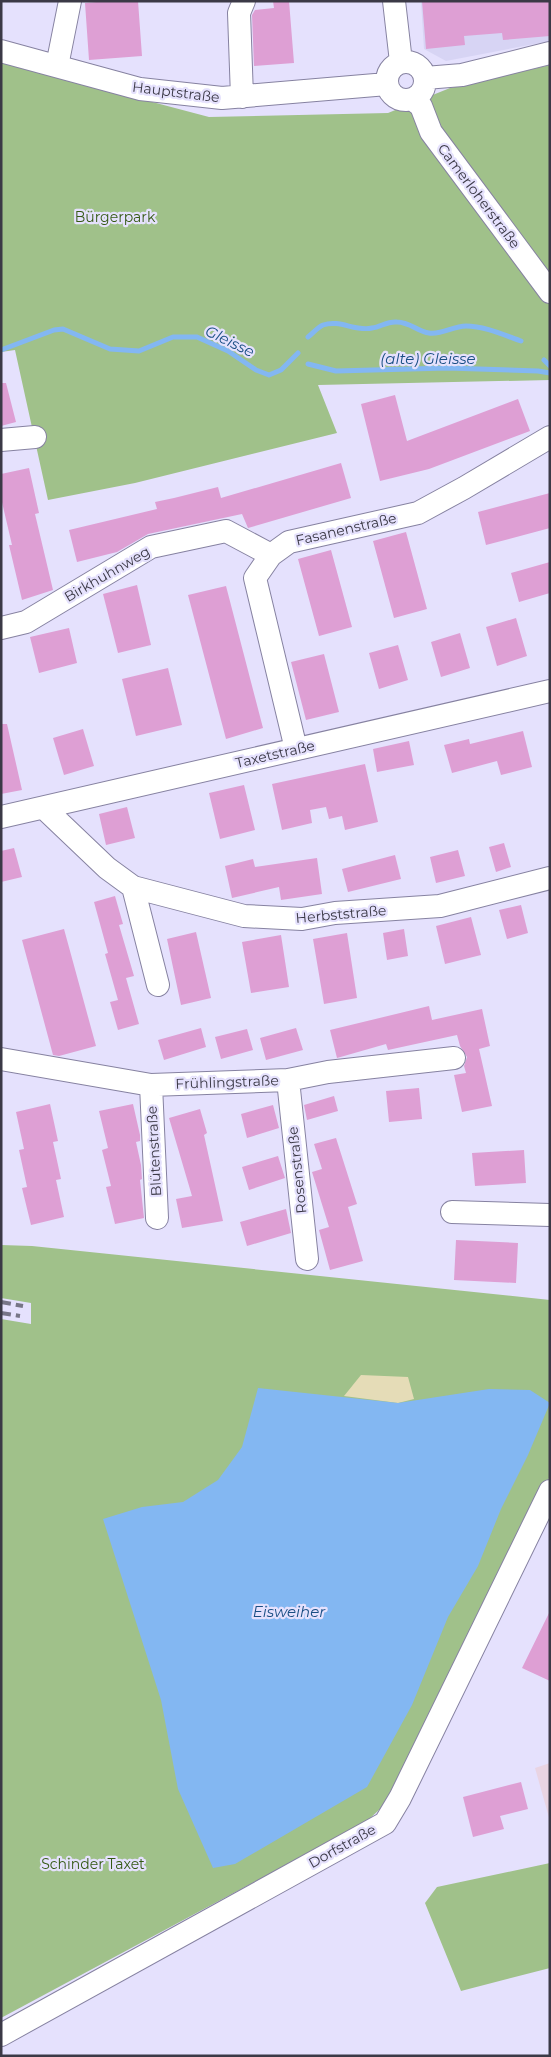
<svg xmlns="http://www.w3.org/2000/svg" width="551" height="2057" viewBox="0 0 551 2057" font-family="Montserrat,sans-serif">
	<rect width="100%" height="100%" fill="#e5e1fd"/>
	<path fill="#e9d4e3" d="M550 1763V1821L535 1768Z"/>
	<path fill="#d7d4f4" d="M421 1H550V41L446 61 424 49Z"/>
	<path fill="#a0c18a" d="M1 62 209 117 388 113 450 88 550 65V380L318 385 337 433 135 483 48 500 15 350 1 352Z
		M1 1245 32 1246 550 1300V1476L435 1712 393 1789 380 1809 366 1822 1 2018V1319L31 1324V1303L1 1298Z
		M550 1863V1968L461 1991 425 1903 437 1887Z"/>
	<path fill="#e5dcb7" d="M361 1375 408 1377 414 1399 398 1403 344 1396Z"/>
	<path fill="#83b7f2" d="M258 1388 398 1403 489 1389 530 1390 550 1403 528 1455 501 1509 478 1566 448 1617 412 1705 367 1787 235 1864 213 1868 178 1789 161 1700 103 1519 142 1507 183 1502 218 1480 242 1447Z"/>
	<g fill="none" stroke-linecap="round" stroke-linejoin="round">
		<path stroke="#83b7f2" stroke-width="5" d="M308 337C312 334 318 327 323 325 340 319 355 332 372 328 381 327 387 321 397 322 410 322 418 332 429 333 442 335 453 326 466 326 484 326 504 335 521 341
			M1 350 54 330 63 329 110 349 139 351 173 337H197L228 351 256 370 269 375 281 370 298 353
			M544 360 550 366
			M308 364 336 371 447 368 538 371 550 373"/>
	</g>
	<path fill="#de9fd4" d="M108 1H138L142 56 89 60 85 3Z
		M273 1H289L294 63 254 66 252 15 255 10 274 8Z
		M422 1H550V36L503 40 502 33 464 36 465 45 426 49Z
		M1 383H6L16 422 1 426Z
		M395 395 407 441 518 399 530 431 429 469 380 481 361 404Z
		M341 463 351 498 248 528 242 514 148 534 117 552 77 562 69 530 157 509 155 502 174 498 218 487 221 498Z
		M29 468 39 513 35 514 53 590 22 600 9 545H12L1 498V474Z
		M550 493V528L486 545 478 512Z
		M406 532 427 609 394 618 373 541Z
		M331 550 352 627 319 636 298 559Z
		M550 562V593L519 602 511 573Z
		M137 585 151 645 118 653 103 594Z
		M226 586 263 728 226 739 188 595Z
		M516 618 527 656 497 666 486 627Z
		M69 628 77 663 39 673 30 637Z
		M460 633 470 668 441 677 431 642Z
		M398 645 408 680 379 689 369 653Z
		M324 654 339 712 306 720 291 662Z
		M168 668 182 725 136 736 122 679Z
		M1 724H7L22 790 1 794Z
		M83 729 94 766 64 775 53 738Z
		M523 731 532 767 501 775 497 761 452 773 444 745 469 739 470 744Z
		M409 741 414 765 377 772 373 749Z
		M365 764 378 822 345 830 342 816 329 819 326 807 310 810 312 823 282 830 272 784Z
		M244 785 255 830 220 839 209 793Z
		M127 807 135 838 106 845 99 814Z
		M504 843 511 867 496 872 489 847Z
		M14 848 22 877 1 882V851Z
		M458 850 465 876 436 883 430 857Z
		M395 855 401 879 348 892 342 869Z
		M317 858 322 894 281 900 279 887 232 898 225 866 253 859 255 867Z
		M115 896 123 924 119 925 134 976 126 978 139 1024 118 1030 110 1002 118 1000 105 954 108 953 94 902Z
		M521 905 528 933 507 939 499 910Z
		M471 917 481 955 445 964 436 926Z
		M64 929 96 1046 59 1056 53 1055 22 940Z
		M404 929 408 956 387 960 383 933Z
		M196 932 211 998 181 1005 167 939Z
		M347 933 357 998 324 1004 313 939Z
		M281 935 289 987 251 993 242 942Z
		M429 1006 432 1020 482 1009 490 1046 479 1049 492 1106 462 1112 454 1075 466 1073 464 1066 467 1057 460 1046 457 1035 388 1050 386 1044 337 1058 330 1030Z
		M201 1028 206 1047 164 1060 158 1040Z
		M296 1028 303 1050 266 1060 260 1038Z
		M247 1029 253 1050 221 1059 215 1037Z
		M419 1088 422 1119 389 1122 386 1091Z
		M334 1096 338 1111 307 1120 304 1105Z
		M50 1104 58 1141 53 1142 61 1179 56 1180 64 1217 31 1225 22 1188 27 1187 19 1150 24 1149 16 1112Z
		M133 1104 140 1135V1141L136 1142 141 1165 142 1179 140 1180 144 1218 115 1224 106 1187 111 1186 102 1150 108 1148 99 1111Z
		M273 1105 279 1128 247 1138 241 1114Z
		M200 1109 207 1133 204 1135 223 1221 182 1228 176 1199 192 1196 169 1118Z
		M336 1138 357 1204 348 1207 363 1261 330 1270 319 1230 329 1227 312 1172 322 1169 314 1144Z
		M524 1150 526 1183 475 1186 472 1153Z
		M278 1156 285 1178 249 1190 242 1167Z
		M286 1209 291 1233 247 1246 240 1222Z
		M456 1240 518 1243 516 1283 454 1280Z
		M550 1611V1681L522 1668Z
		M521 1782 528 1809 500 1816 504 1829 473 1837 463 1797Z"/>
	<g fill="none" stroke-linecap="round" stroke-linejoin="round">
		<g stroke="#8682a1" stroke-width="24">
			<path id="minor" d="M394 1 401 62
				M1 51 140 89 222 98 387 84
				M387 81a19 19 0 1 1 38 0a19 19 0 1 1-38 0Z
				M57 66 70 1
				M425 78 462 75 550 53
				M242 97 239 13 244 1
				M412 99 421 106 431 132 550 292
				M1 440 35 437
				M1 628 26 622 151 547 226 531 271 555
				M296 749 255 578 271 555 289 542 418 513 464 488 550 437
				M44 808 107 868 133 887 244 916 302 919 335 913 440 906 550 878
				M1 817 550 691
				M133 887 158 985
				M1 1059 151 1085 288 1080 328 1072 454 1058
				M288 1080 307 1259
				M151 1085 157 1218
				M452 1212 550 1215
				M1 2035 385 1823 400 1798 550 1491"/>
		</g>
		<use href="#minor" stroke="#fff" stroke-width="22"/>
		<path stroke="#777587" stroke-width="4" stroke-dasharray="10 5" stroke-linecap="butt" d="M1 1302 23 1306
			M1 1313 20 1316"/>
	</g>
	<g text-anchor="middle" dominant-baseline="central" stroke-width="4.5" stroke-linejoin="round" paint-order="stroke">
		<g font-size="14" fill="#3b3946" stroke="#e5e1fd">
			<text transform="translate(176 92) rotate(7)">Hauptstraße</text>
			<text transform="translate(479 196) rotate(53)">Camerloherstraße</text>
			<text transform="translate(346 529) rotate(-13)">Fasanenstraße</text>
			<text transform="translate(107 574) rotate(-30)">Birkhuhnweg</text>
			<text transform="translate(275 754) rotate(-13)">Taxetstraße</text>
			<text transform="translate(341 914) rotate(-5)">Herbststraße</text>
			<text transform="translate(227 1082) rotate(-2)">Frühlingstraße</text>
			<text transform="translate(154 1151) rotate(-93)">Blütenstraße</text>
			<text transform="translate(297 1170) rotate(-96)">Rosenstraße</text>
			<text transform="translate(342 1846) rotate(-29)">Dorfstraße</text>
		</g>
		<g font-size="14" fill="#345913" stroke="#e5e1fd">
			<text x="115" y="217">Bürgerpark</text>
			<text x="93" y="1864">Schinder Taxet</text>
		</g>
		<g font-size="15" font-style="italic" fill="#194e84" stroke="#e5e1fd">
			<text transform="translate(230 341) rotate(26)">Gleisse</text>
			<text x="428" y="358">(alte) Gleisse</text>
			<text x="289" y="1611">Eisweiher</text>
		</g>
	</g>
	<rect width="551" height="2057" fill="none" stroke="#3b3946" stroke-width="5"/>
</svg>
